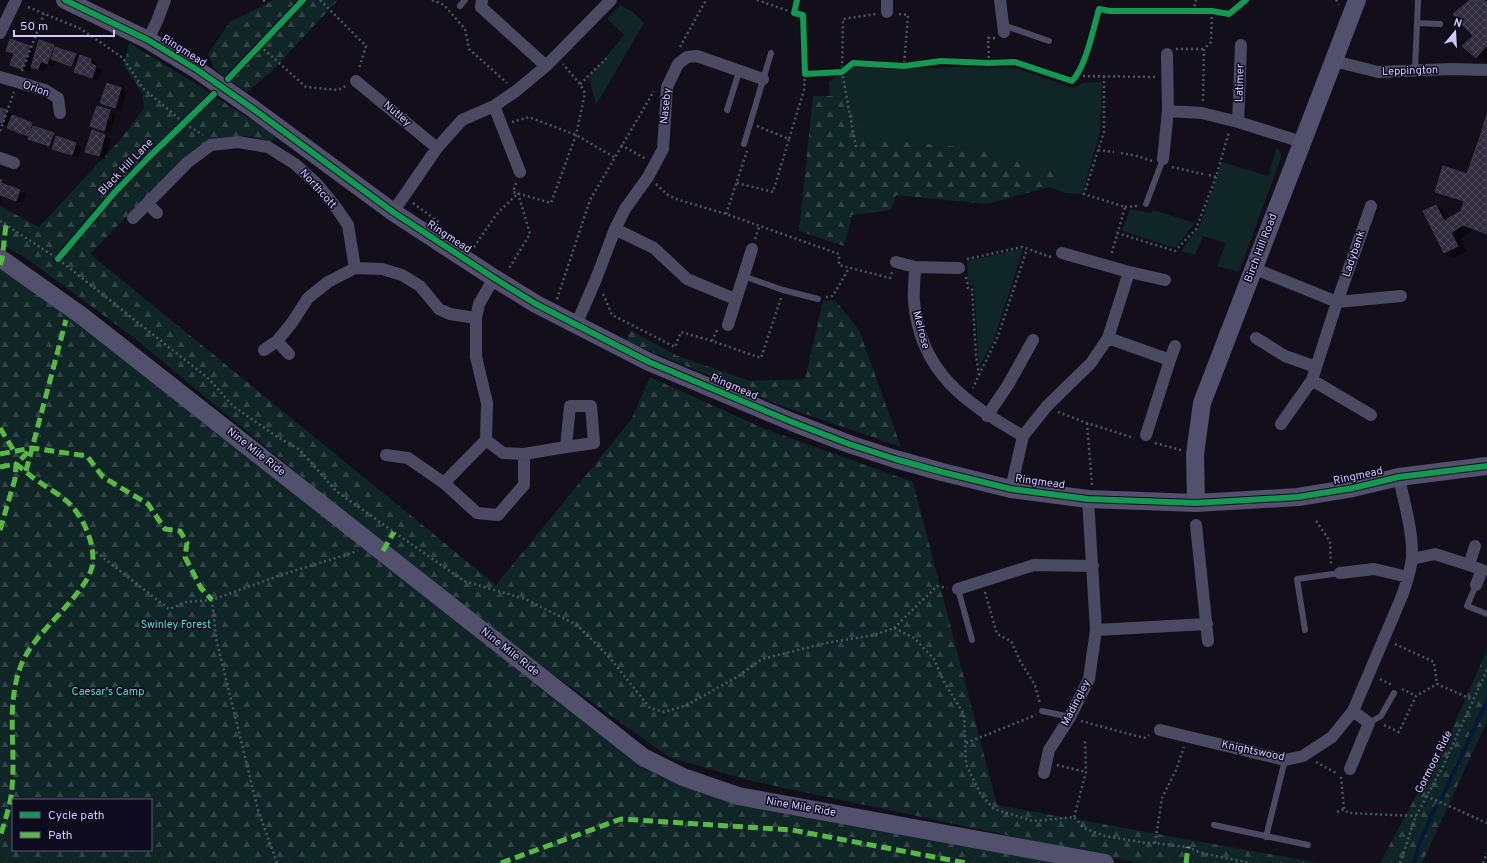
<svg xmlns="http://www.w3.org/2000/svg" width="1487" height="863" viewBox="0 0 1487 863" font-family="Overpass,sans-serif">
	<defs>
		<pattern id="forest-firs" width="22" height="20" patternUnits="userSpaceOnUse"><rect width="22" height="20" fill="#0f2526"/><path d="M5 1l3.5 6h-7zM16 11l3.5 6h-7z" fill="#314347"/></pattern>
		<pattern id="building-cross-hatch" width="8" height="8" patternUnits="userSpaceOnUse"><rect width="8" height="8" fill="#302c3d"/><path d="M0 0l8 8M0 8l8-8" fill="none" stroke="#4d495a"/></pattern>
	</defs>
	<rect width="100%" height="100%" fill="#120f1a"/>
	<path fill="#0f2526" d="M620 5 633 12 644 23 596 105 589 78 624 35 607 19Z
		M851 65 902 69 957 67 1015 68 1073 88 1083 83 1102 82 1100 133 1082 194 1066 193 1049 187 832 158 829 82Z
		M1277 147 1282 155 1239 272 1217 266 1226 243 1203 236 1195 255 1181 251 1200 225 1222 162 1268 176Z
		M1130 209 1151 213 1153 210 1195 223 1175 248 1122 231Z
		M1020 249 1023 250 993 342 979 366 974 285H968L967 261Z"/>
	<path fill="url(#forest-firs)" fill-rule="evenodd" d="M274 0H338L271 72 247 92 214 69 208 54 230 22Z
		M129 43 198 85 276 136 271 142 250 136 222 137 190 152 90 254 496 585 631 420 650 377 765 429 913 482 997 805 1320 863H1139L747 780 669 757 465 612 133 337 23 256 0 244V206L39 227 120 140 144 108 142 92 124 66Z
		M813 96H838L870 139 972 148 1068 176 1049 187 987 204 896 195 891 210 852 215 844 246 799 231Z
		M0 267 14 273 555 699 658 775 712 796 1071 863H0ZM13 800H151V850H13Z
		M835 300 859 330 901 447 782 406 626 341 630 330 678 356 750 381 805 379 823 301Z
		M1487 650V721L1422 863H1380L1454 725Z"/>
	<path fill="#0007" d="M1471 0H1487V63L1476 57Z
		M11 40 30 46 37 50 53 46 80 57V56L91 60 97 63 96 67 102 70 98 81 81 75 75 71 76 68 56 60 54 66 47 64 44 72 31 65 29 72 18 68 12 64 15 54 7 50Z
		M108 84 127 92 121 111 101 103Z
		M98 107 116 115 110 133 92 126Z
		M0 109 13 115 12 116 32 124 38 127V128L53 134 82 147 78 158 36 142 29 138 30 137 15 131 9 128V126L0 123Z
		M1487 118V235L1473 230 1460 239 1467 251 1454 258 1444 253 1436 206 1445 211 1449 219 1462 211 1464 203 1445 197 1436 191 1468 175Z
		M92 132 111 139 105 159 86 151Z
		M0 180 8 184 7 186 26 194 22 203 2 197 0 203Z"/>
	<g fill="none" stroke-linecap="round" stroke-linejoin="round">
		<path stroke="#071639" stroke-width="4" d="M1442 798 1487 701
			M1414 863 1420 842 1436 806"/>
	</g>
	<path fill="url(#building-cross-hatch)" stroke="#3e394f" d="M1470 0H1484L1487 3V45L1476 58 1462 46 1473 36 1453 14Z
		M10 39 30 46 22 69 10 65 14 53 6 51Z
		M39 40 54 45 47 64 41 61 38 69 31 67Z
		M55 47 76 54 71 66 51 59Z
		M80 55 91 59 90 63 96 66 92 78 74 72Z
		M107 83 121 88 115 108 100 103Z
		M97 106 110 110 104 131 90 126Z
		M0 108 7 110 3 123 0 122Z
		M1487 114V136L1481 134Z
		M12 115 32 123 28 136 7 128Z
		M33 126 54 133 49 146 28 139Z
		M92 130 105 135 99 156 85 152Z
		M1481 134 1487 136V234L1463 225 1451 233 1458 246 1444 253 1423 211 1436 205 1444 221 1461 211 1464 201 1435 192 1443 166 1467 174Z
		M56 136 76 143 72 155 52 149Z
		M0 179 2 180 1 183 20 190 16 201 0 195Z"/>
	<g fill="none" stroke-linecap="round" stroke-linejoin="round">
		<path stroke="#485867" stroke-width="2.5" stroke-dasharray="2 3" stroke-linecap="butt" d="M320 0 366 46 359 69
			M432 0 444 5 465 29 469 49 507 83
			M757 0 794 13
			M1336 0 1339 5
			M264 2V0
			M28 7 81 29 123 58 143 88 184 123 203 135
			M1193 11 1196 0
			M899 14 908 15 904 66
			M260 46 306 87 338 90 346 86
			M680 47 706 0
			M1176 49H1204
			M989 63 988 38H995
			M22 71 44 14
			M1078 76 1155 77
			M1104 76V132L1084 194 1125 207 1111 256
			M580 84 609 56
			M1203 101 1204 49 1211 42 1212 11
			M512 122 529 117 576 135 614 157
			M757 126 789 139 804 90 805 74
			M0 131 14 92
			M621 145 646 159
			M856 147 842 72 843 19 876 14
			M1098 150 1114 152
			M1121 153 1137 156 1152 161
			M1172 167 1203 174
			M1209 175 1216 177
			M516 183 513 192 551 203 576 135 585 93 580 84 563 64
			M737 183 773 192 789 139
			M656 184 668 195 679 200 726 214 839 254V265L890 278 892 272
			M413 203 440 223
			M1125 207 1138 206
			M726 214 747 151
			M0 221 58 259 209 379 233 406 276 436 300 450 336 491 394 532 464 581 525 599 577 625 610 658 650 708 664 712 687 705 737 677 762 659 826 643 874 635 894 628 914 638 934 659 944 682 964 714 966 764 981 795 994 809 1033 821 1074 817 1084 828 1105 836 1146 843H1155L1188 847 1201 853 1251 863
			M1117 233 1175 251 1196 229 1216 177 1229 132
			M755 239 759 227
			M474 247 496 215 518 193 530 234 508 270
			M967 259 1022 247 1051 257
			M966 277 968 288 972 289 976 356 979 375 973 388
			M603 294 612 315 675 347 681 332 712 341 761 358 781 298
			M826 297 833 296 849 268
			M557 299 590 200 654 91
			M712 341 717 330
			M979 375 998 336 1027 249
			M1058 412 1087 423 1134 438
			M1087 423 1092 485
			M1155 443 1181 450
			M1316 521 1330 541 1331 566
			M92 549 169 609 187 602 212 600
			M985 592 997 634 1011 641 1020 661 1035 685 1040 704
			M894 628 937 586 947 588
			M1395 644 1434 662 1437 684
			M1380 679 1392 685
			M1402 689 1416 696
			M1081 721 1144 738 1149 735
			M1384 725 1399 732 1416 696 1437 684 1473 700
			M966 743 1036 715
			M1316 762 1338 774
			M1057 765 1086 772
			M1341 777 1344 809 1348 813 1416 816
			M1426 796 1487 823
			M1337 812 1344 809
			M1074 817 1086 772 1085 739
			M1155 843 1162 798 1176 770 1184 747
			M277 863 258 810 216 638 212 600 281 575 358 551
			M1400 863 1416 816 1443 766 1487 670
			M1483 863 1487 853"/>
		<path stroke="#4c4a63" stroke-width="6" d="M460 6 465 0
			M1417 23 1440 24
			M1003 25 1049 41
			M1415 70 1418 0
			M727 110 739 72
			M744 144 771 53
			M1146 204 1163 159
			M743 276 783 290 818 299
			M1476 585 1467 606 1487 614
			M958 589 972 640
			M1305 630 1297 579 1340 573
			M1042 711 1070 717
			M1369 723 1381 716 1394 693
			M1214 825 1308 845
			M1266 837 1285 760"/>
		<path stroke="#4c4a63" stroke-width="12" d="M482 0 481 7 546 66
			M1000 0 1004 32
			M887 12V0
			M0 33 16 0
			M148 40 157 21 165 0
			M1167 54 1168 111 1202 113 1238 122 1302 142
			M1334 61 1378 72 1451 69 1487 70
			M0 77 45 90 58 98 60 113
			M356 81 437 148
			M494 106 520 172
			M1238 122 1241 45
			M0 158 14 163
			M1163 159 1168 111
			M148 204 157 213
			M1371 206 1337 302 1401 296
			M393 212 437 148 462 120 494 106 516 91 546 66 611 0
			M133 218 188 162 211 145 238 142 268 147 295 164 317 184 335 206 348 225 355 268
			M615 229 654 248 687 279 735 299
			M896 262 915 267
			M959 268 915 267C915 278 913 290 914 301 920 373 966 403 1023 436
			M1253 268 1337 302 1312 380 1281 424
			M1129 272 1165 280
			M494 278 479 304 476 318V357L487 403 486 440 503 453 524 454 566 447 570 406H591L594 443 566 447
			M576 325 596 279 615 229 625 209 648 177 663 149 667 87 678 64 687 57 697 56 763 79
			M728 325 752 249
			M1108 338 1170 360 1146 435
			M1256 338 1285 356 1316 367
			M277 341 289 354
			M264 350 277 341 291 324 308 298 328 282 355 268 382 269 402 275 420 286 439 309 450 314 476 318
			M1170 360 1175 346
			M1312 380 1371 415
			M987 416 1008 385 1033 340
			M386 455 408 458 444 483 477 513 498 515 524 485V454
			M444 483 486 440
			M1011 489 1023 436 1047 406 1091 363 1108 338 1129 272 1062 253
			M1196 525 1208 641
			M1412 559 1435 554 1469 565 1475 546
			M1469 565 1482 570 1476 585
			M1340 573 1374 569 1408 577
			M958 589 1034 565 1093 566
			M1096 630 1207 624
			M1160 730 1285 760 1303 756 1332 737 1353 711 1402 596C1406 584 1411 571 1412 557 1413 531 1404 503 1399 477
			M1350 769 1369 723 1353 711
			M1044 773 1049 750 1070 717 1089 679 1096 630 1088 499"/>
		<path stroke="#53506e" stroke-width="18" d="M65 0 148 40 196 69 252 108 393 212 494 278 536 304 649 362 792 422 849 444 895 459 942 472 1011 489 1088 499 1196 503 1298 497 1353 488 1399 477 1487 466
			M0 258 82 316 643 757 683 777 738 796 1105 863
			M1196 503 1195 454 1202 403 1357 0"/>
		<path stroke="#58b947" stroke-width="5" stroke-dasharray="10 5" stroke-linecap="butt" d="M0 265 2 259 6 225
			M0 428 14 451
			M0 454 32 448 87 456 103 477 148 504 165 529 180 531 187 543 185 557 201 588 212 600
			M0 467 16 464C24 470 30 476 38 481 46 487 55 492 63 498 81 511 97 544 92 567 88 583 73 598 63 610 48 627 28 645 20 668 6 707 16 748 12 788 11 805 4 822 0 838
			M26 471 66 320
			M0 530 15 479 16 464 32 448
			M383 551 394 532
			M501 863 621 819 792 830 966 863
			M1186 863 1188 847"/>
		<g stroke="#0f0b1e" stroke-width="8">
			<path id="cycleway" d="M65 0 148 40 196 69 252 108 393 212 494 278 536 304 649 362 792 422 849 444 895 459 942 472 1011 489 1088 499 1196 503 1298 497 1353 488 1399 477 1487 466
				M797 0 794 13 803 15 805 74 842 72 853 63 904 66 941 61 989 63 1015 62 1072 81C1086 67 1093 29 1099 9L1110 11H1212L1229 14 1246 0
				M228 79 303 0
				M58 259 115 192 148 158 214 94"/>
		</g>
		<use href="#cycleway" stroke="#139951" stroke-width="6"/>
	</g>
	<g text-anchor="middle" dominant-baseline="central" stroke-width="3" stroke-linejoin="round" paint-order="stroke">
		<g font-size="11" fill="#d1c8ff" stroke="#0f0b1e">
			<text transform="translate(184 51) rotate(32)">Ringmead</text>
			<text transform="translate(1410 71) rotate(-2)">Leppington</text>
			<text transform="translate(1240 83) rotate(-88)">Latimer</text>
			<text transform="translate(36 89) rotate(20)">Orion</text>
			<text transform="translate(666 106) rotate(-84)">Naseby</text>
			<text transform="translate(397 114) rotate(40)">Nutley</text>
			<text transform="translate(126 167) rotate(-46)">Black Hill Lane</text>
			<text transform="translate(318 189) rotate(48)">Northcott</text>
			<text transform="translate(449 237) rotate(33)">Ringmead</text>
			<text transform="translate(1261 248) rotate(-69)">Birch Hill Road</text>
			<text transform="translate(1354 254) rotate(-71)">Ladybank</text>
			<text transform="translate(921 330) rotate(75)">Melrose</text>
			<text transform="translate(734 387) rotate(23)">Ringmead</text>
			<text transform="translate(256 452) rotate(38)">Nine Mile Ride</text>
			<text transform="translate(1358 476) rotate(-12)">Ringmead</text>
			<text transform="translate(1040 482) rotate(8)">Ringmead</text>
			<text transform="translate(510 652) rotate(38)">Nine Mile Ride</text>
			<text transform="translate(1076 703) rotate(-63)">Madingley</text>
			<text transform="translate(1253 751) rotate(12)">Knightswood</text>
			<text transform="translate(1434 762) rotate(-63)">Gormoor Ride</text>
			<text transform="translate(801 807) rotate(10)">Nine Mile Ride</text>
		</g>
		<g font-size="11" fill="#4fe4c7" stroke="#0f0b1e">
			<text x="176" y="625">Swinley Forest</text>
			<text x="108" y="692">Caesar's Camp</text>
		</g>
	</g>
	<rect x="12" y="799" width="140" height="52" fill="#0f0b1e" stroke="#5d5778"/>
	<rect x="20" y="812" width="20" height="6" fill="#139951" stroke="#5d5778"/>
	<text x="48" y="819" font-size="12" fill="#d1c8ff">Cycle path</text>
	<rect x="20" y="832" width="20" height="6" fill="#58b947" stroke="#5d5778"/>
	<text x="48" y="839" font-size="12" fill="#d1c8ff">Path</text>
	<g transform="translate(1455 32) rotate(18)" stroke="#0f0b1e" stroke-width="3" paint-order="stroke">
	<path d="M0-3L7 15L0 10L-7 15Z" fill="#d1c8ff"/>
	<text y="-6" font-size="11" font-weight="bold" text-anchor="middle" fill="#d1c8ff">N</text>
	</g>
	<path d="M14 30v6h100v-6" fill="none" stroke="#d1c8ff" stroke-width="2"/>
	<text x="20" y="30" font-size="12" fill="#d1c8ff" stroke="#0f0b1e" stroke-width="3" paint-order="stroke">50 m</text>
</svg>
